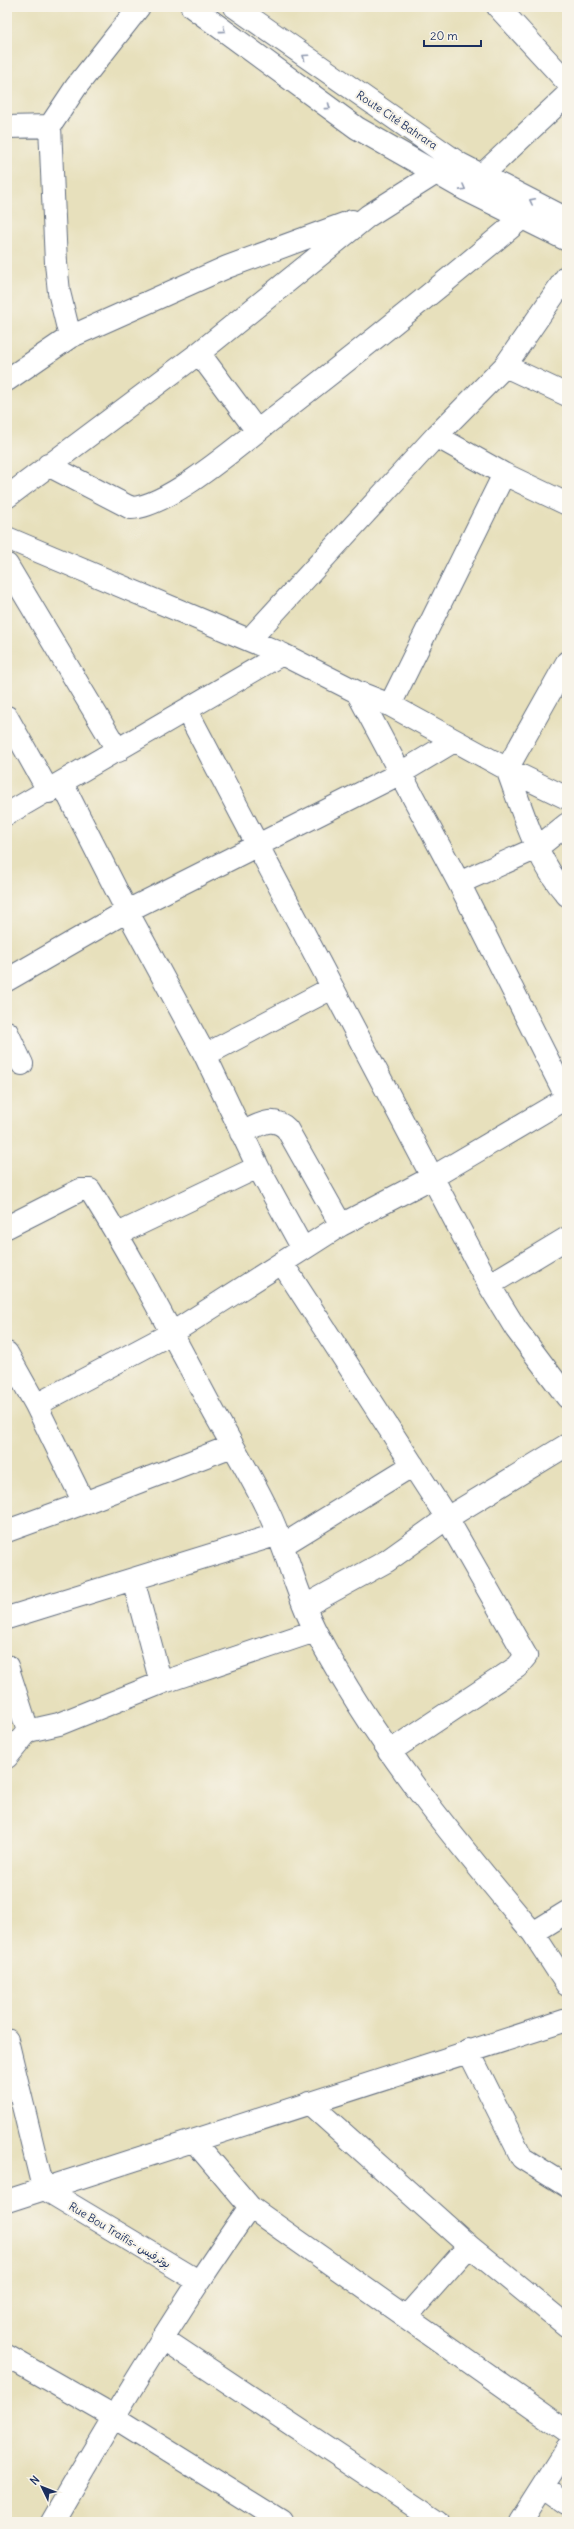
<svg xmlns="http://www.w3.org/2000/svg" width="574" height="2529" viewBox="0 0 574 2529" font-family="Delius,'Playpen Sans Arabic',sans-serif">
	<rect width="100%" height="100%" fill="#f7f3e8"/>
	<filter id="ink" filterUnits="userSpaceOnUse"><feTurbulence type="fractalNoise" baseFrequency=".025" numOctaves="2"/><feDisplacementMap in="SourceGraphic" scale="8" xChannelSelector="R" yChannelSelector="G"/><feConvolveMatrix kernelMatrix="1 2 1 2 8 2 1 2 1" color-interpolation-filters="sRGB"/></filter>
	<filter id="wash" filterUnits="userSpaceOnUse"><feTurbulence type="fractalNoise" baseFrequency=".012" numOctaves="4" result="noise"/><feDisplacementMap in="SourceGraphic" scale="16" xChannelSelector="R" yChannelSelector="G"/><feGaussianBlur stdDeviation="0.9" result="paint"/><feColorMatrix in="noise" values="0 0 0 0 0 0 0 0 0 0 0 0 0 0 0 0 0 1.4 0 .05"/><feComposite in="paint" operator="in"/></filter>
	<g filter="url(#wash)">
		<rect width="100%" height="100%" fill="#e7e0bc"/>
	</g>
	<g filter="url(#ink)">
		<g fill="none" stroke-linecap="round" stroke-linejoin="round">
			<g stroke="#626d7f" stroke-width="24">
				<path id="minor" d="M498 7 567 82
					M7 127 50 126
					M482 175 567 95
					M70 337 59 292 56 263 50 126 76 87 139 7
					M199 353 257 431
					M505 366 567 395
					M7 380 70 337 227 267 352 221
					M436 436 504 474 567 504
					M48 465 131 508C169 507 244 441 275 417 359 352 441 286 522 218
					M7 497 199 353 368 216 436 173 446 160
					M7 538 282 654 357 692 390 705 507 769 567 798
					M7 565 118 751
					M250 639 436 436 505 366 567 276
					M567 662 507 769C523 812 536 860 567 895
					M357 692 459 883 567 1098
					M390 705 504 474
					M187 711 489 1285 516 1329 567 1397
					M7 717 49 792
					M62 783 127 911 205 1055 258 1167
					M7 814 282 654
					M459 883 537 848 567 824
					M7 980 127 911 399 774 454 741
					M7 1032 22 1064
					M205 1055 332 988
					M241 1133C258 1126 272 1114 287 1129L341 1225
					M7 1227 80 1190H90C134 1260 172 1334 211 1407 230 1442 251 1475 268 1511 287 1550 296 1594 316 1632 374 1742 453 1838 533 1933
					M118 1234 258 1167 303 1249
					M282 1263 447 1518 526 1656 517 1667 389 1752
					M489 1285 567 1238
					M7 1353 36 1405
					M232 1446 84 1503 36 1405 172 1333 341 1225 433 1177 567 1098
					M7 1531 84 1503
					M283 1545 413 1465
					M133 1579 161 1683
					M305 1606 387 1561 447 1518 567 1445
					M7 1618 279 1534
					M7 1666 28 1731
					M7 1757 28 1731 59 1724 161 1683 315 1631
					M567 1912 533 1933 567 1985
					M7 2040 43 2188 198 2281
					M468 2050 522 2158 567 2186
					M309 2103 469 2246
					M194 2141 250 2207 567 2431
					M7 2201 567 2020
					M406 2317 469 2246 567 2326
					M162 2338 438 2522
					M7 2356 112 2416 282 2522
					M543 2486 567 2503
					M52 2522C114 2414 178 2309 250 2207
					M520 2522 567 2448"/>
			</g>
			<g stroke="#626d7f" stroke-width="24">
				<path id="major" d="M192 7 357 128 466 190 567 240
					M235 7 460 164 567 219"/>
			</g>
			<use href="#minor" stroke="#fff" stroke-width="22"/>
			<use href="#major" stroke="#fff" stroke-width="22"/>
		</g>
		<defs><path id="oneway-chevron" d="M-2-3.5L2.5 0L-2 3.5" fill="none" stroke-width="1.6" stroke-linecap="round" stroke-linejoin="round"/></defs>
		<g stroke="#8d97ae">
			<use href="#oneway-chevron" transform="translate(223 30) rotate(36)"/>
			<use href="#oneway-chevron" transform="translate(305 57) rotate(-145)"/>
			<use href="#oneway-chevron" transform="translate(328 107) rotate(36)"/>
			<use href="#oneway-chevron" transform="translate(463 188) rotate(29)"/>
			<use href="#oneway-chevron" transform="translate(532 201) rotate(-153)"/>
		</g>
	</g>
	<g text-anchor="middle" dominant-baseline="central" stroke-width="4" stroke-linejoin="round" paint-order="stroke">
		<g font-size="11" fill="#1b2f5e" stroke="#f7f3e8">
			<text transform="translate(397 120) rotate(34)">Route Cité Bahrara</text>
			<text transform="translate(120 2235) rotate(31)">Rue Bou Traifis- بوترفيس</text>
		</g>
	</g>
	<rect width="574" height="2529" fill="none" stroke="#f7f3e8" stroke-width="24"/>
	<g transform="translate(42 2487) rotate(313)" stroke="#f7f3e8" stroke-width="3" paint-order="stroke">
	<path d="M0-3L7 15L0 10L-7 15Z" fill="#1b2f5e"/>
	<text y="-6" font-size="11" font-weight="bold" text-anchor="middle" fill="#1b2f5e">N</text>
	</g>
	<path d="M424 40v6h57v-6" fill="none" stroke="#1b2f5e" stroke-width="2"/>
	<text x="430" y="40" font-size="12" fill="#1b2f5e" stroke="#f7f3e8" stroke-width="3" paint-order="stroke">20 m</text>
</svg>
